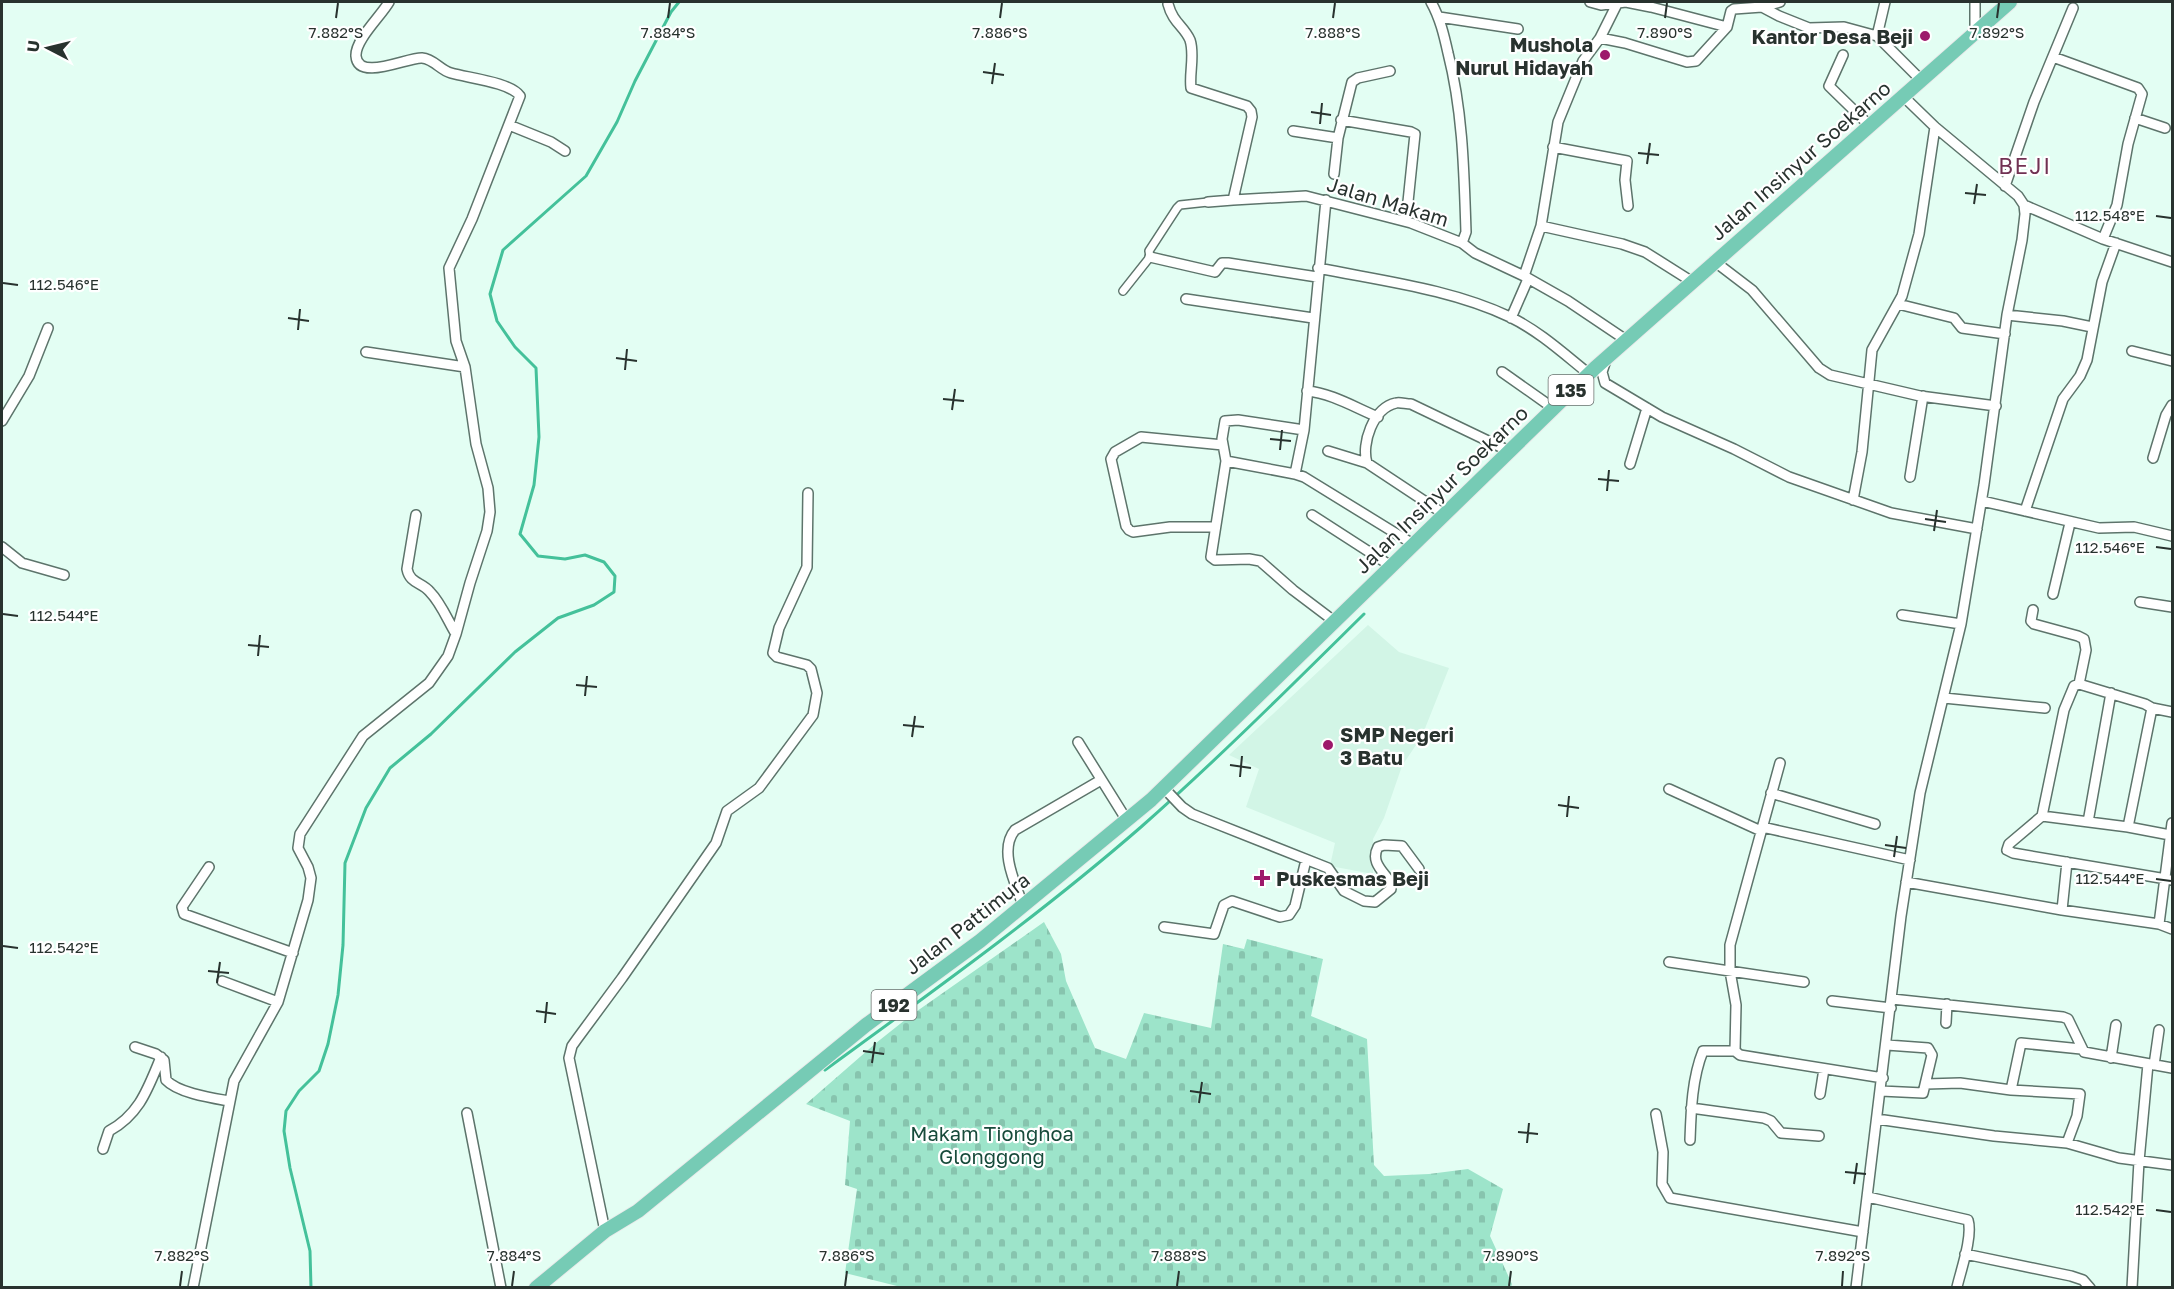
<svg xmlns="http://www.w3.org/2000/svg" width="2174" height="1289" viewBox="0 0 2174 1289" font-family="'Golos Text',sans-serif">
	<defs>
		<pattern id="cemetery-stones" width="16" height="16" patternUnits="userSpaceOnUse" patternTransform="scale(1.5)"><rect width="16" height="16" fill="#9de4ca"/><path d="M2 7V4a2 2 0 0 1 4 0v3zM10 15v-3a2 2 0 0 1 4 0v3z" fill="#87c4ae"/></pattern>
	</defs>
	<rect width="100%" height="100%" fill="#e3fef3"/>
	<path fill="#d2f5e6" d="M1368 625 1399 652 1449 668 1422 736 1402 766 1384 818 1373 839V874L1330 866 1335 843 1246 807 1259 769 1229 755Z"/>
	<path fill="url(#cemetery-stones)" d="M1044 922 1061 954 1066 981 1095 1048 1126 1059 1144 1013 1211 1028 1223 944 1244 949 1247 939 1323 959 1311 1016 1367 1039 1374 1165 1384 1176 1429 1174 1468 1169 1503 1189 1490 1236 1512 1284 1511 1287 905 1288 845 1273 857 1189 845 1185 850 1121 806 1104 876 1043 910 1016Z"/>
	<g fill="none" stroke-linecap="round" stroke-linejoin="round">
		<path stroke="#44c19a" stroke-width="3" d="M825 1070C932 992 1041 914 1141 827 1218 759 1291 686 1364 614
			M311 1288 310 1251 290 1168 284 1131 286 1111 299 1091 319 1071 328 1044 338 995 343 945 345 863 366 808 390 768 431 734 515 652 558 618 594 605 614 592 615 576 604 562 585 555 565 559 538 556 520 534 534 485 539 437 536 368 515 347 497 321 490 294 503 250 586 176 617 122 635 81 671 12 679 2"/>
		<g stroke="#5d746b" stroke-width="10">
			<path id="pedestrian" d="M1123 291 1150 257 1149 251 1177 208 1180 205 1208 202"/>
		</g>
		<g stroke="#5d746b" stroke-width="12">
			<path id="minor" d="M1431 2C1440 18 1444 35 1448 53 1463 112 1464 172 1466 232L1462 243
				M1590 2 1601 5 1626 2 1651 7 1727 27
				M1168 4C1173 23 1184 26 1190 40 1195 55 1189 73 1191 88L1247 106 1251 111 1252 117 1233 200 1208 202
				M1762 7 1779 16 1809 28 1844 27 1877 36 1921 80
				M1439 17 1518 29
				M1975 34V2
				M1877 36 1885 2
				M1600 38 1625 43 1687 62 1696 61 1727 27 1731 11 1734 9 1762 7 1780 2
				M1843 55 1829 86 1869 125
				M2053 57 2138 88 2142 94 2128 144 2117 205 2103 239
				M2135 118 2165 128
				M1341 120 1411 132 1415 134 1406 221
				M509 125 551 142 565 151
				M1293 131 1338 138
				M1553 147 1627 161 1625 180 1628 206
				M1334 174 1338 138 1352 82 1358 78 1390 71
				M2005 186 2034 102 2073 8
				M1233 200 1306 196 1411 223 1462 243 1475 253 1524 276 1568 301 1626 340
				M2024 205 2103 239 2172 262
				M1541 226 1622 244 1645 252 1691 281
				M1150 257 1215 272 1222 263H1228L1317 277
				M1714 261 1752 290 1819 368 1830 375 1920 396 1996 406
				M1318 268C1382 281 1451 289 1510 317 1539 331 1564 354 1589 374
				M1524 276 1541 226 1558 122 1583 61 1600 38 1618 2
				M1186 299 1313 318
				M1898 304 1954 318 1962 328 2005 334
				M2007 315 2063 321 2092 327
				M1511 318 1528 279
				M2132 351 2172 361
				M366 352 465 367
				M1606 360 1602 372 1605 383 1662 417 1734 449 1789 477 1891 513 1977 529
				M1502 372 1553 408
				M1307 391C1331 393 1356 408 1378 417
				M2 421 29 376 48 328
				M1304 430 1238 420 1225 421 1222 439 1226 461 1211 557 1215 560 1249 559 1260 561 1293 590 1334 621
				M1328 451 1367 463
				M2153 458 2166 415 2172 405
				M1226 461 1295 474 1304 477 1413 544
				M1630 464 1647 408
				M1295 474 1304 430 1326 200
				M1910 477 1923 396
				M1853 500 1862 452 1872 350 1902 296 1919 234 1935 127
				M1982 501 2099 528 2134 527 2172 536
				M2025 511 2063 399 2080 376 2087 360 2102 282 2116 243
				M1444 514 1367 463C1361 444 1373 408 1396 403 1400 402 1406 404 1411 404L1509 451
				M416 515 407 569C410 584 422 582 430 592 441 603 448 621 456 634
				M1312 515 1391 566
				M1215 527H1170L1133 532 1129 530 1126 526 1111 459 1115 452 1141 437 1223 445
				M2 547 22 563 64 575
				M2053 594 2070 523
				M2140 602 2172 607
				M2033 610 2031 621 2034 624 2078 636 2084 639 2086 650 2079 684
				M1902 615 1961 624
				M1944 698 2045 708
				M2172 712 2152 708 2145 704 2079 684 2074 686 2064 710 2042 816 2009 844 2007 850 2013 853 2172 880
				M1078 742 1126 819
				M1780 763 1730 945V971L1736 1005 1735 1051 1740 1055 1883 1078
				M1163 787 1182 807 1192 814 1328 868 1344 891 1364 901 1375 902 1391 889V883C1383 871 1370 862 1378 847L1384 845 1402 846 1419 869
				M1669 789 1761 831
				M1771 793 1875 824
				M2042 816 2128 827 2170 835
				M2088 822 2111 693
				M1762 827 1910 860
				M2128 827 2152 708
				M209 867 182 907 184 914 293 953
				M1906 882 2062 910 2159 924 2172 929
				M1023 905C1016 885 998 850 1015 830L1101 780
				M2062 910 2067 862
				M2159 924 2172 823
				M1164 927 1214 934 1224 905 1232 901 1280 917 1289 915 1295 906 1306 860
				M1669 962 1804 982
				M222 981 278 1002
				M1892 999 2063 1017 2068 1019 2084 1052 2172 1068
				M1832 1001 1891 1008
				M1946 1023 1947 1004
				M135 1047 156 1054 164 1060 166 1080C178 1093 212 1098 229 1101
				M2111 1058 2116 1025
				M2154 1065 2159 1030
				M1926 1084 1960 1083 2011 1090 2080 1094 2077 1116 2067 1143
				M2011 1090 2021 1043 2081 1049
				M1881 1091 1923 1093 1932 1055 1928 1048 1887 1045
				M1820 1094 1824 1069
				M1691 1108 1764 1118 1771 1121 1781 1133 1819 1136
				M467 1113 501 1288
				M1656 1114 1663 1152 1662 1184 1670 1198 1863 1232
				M1877 1119 1994 1136 2067 1143 2119 1158 2172 1165
				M1690 1140C1691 1111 1692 1078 1703 1051H1735
				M103 1149 109 1131C140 1114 148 1088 161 1057
				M1868 1197 1968 1220C1973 1236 1961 1270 1957 1287
				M605 1231 569 1058 572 1046 577 1039 622 978 716 843 727 811 759 788 813 715 817 693 811 669 807 665 777 657 773 653 779 628 807 567 808 493
				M1965 1254 2071 1276 2083 1280 2090 1288
				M193 1288 234 1081 278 1002 308 900 311 878 308 867 298 848 300 834 363 736 429 683 448 656 456 634 470 583 487 531 490 512 488 488 476 444 465 367 456 341 449 268 472 219 520 96C510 82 468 78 451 73 440 70 434 59 422 58 408 57 358 82 356 56 355 40 381 16 389 2
				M1856 1288 1901 916 1920 793 1961 624 1984 485 2007 315 2022 240 2025 214 2024 205 2018 196 1935 127 1903 96
				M2132 1288 2139 1161 2148 1064"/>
		</g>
		<g stroke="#eaeaea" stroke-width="16">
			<path id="primary" d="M536 1288 605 1231 638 1211 866 1025 980 941 1151 800 1595 368 2010 2"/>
		</g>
		<use href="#pedestrian" stroke="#fff" stroke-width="7"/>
		<use href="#minor" stroke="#fff" stroke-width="9"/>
		<use href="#primary" stroke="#76cbb5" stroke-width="14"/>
	</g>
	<path fill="none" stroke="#28322e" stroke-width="2" d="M336 18 338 3M668 18 670 3M1000 18 1002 3M1333 18 1335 3M1665 18 1667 3M1997 18 1999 3M983 72 1004 75M992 84 995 63M1311 112 1331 115M1320 124 1322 103M1638 153 1659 155M1647 164 1650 143M1965 193 1986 195M1974 204 1977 184M2156 216 2171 218M3 283 18 285M288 318 309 321M298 330 300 309M616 358 637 361M625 370 627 349M943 399 964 401M952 410 955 389M1270 439 1291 441M1280 450 1282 430M1598 479 1619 481M1607 491 1609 470M1925 519 1946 522M1934 531 1937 510M2156 547 2171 549M3 614 18 616M248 645 269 647M258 656 260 635M576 685 597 687M585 696 587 676M903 725 924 727M912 737 915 716M1230 765 1251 768M1240 777 1242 756M1558 805 1579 808M1567 817 1569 796M1885 845 1906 848M1894 857 1897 836M2156 879 2171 881M3 946 18 948M208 971 229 973M217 983 220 962M536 1011 556 1014M545 1023 547 1002M863 1051 884 1054M872 1063 875 1042M1190 1091 1211 1094M1199 1103 1202 1082M1518 1132 1538 1134M1527 1143 1529 1123M1845 1172 1866 1174M1854 1184 1857 1163M2156 1210 2171 1212M180 1286 182 1271M512 1286 514 1271M845 1286 847 1271M1177 1286 1179 1271M1509 1286 1511 1271M1842 1286 1843 1271"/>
	<g fill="#9d196b" stroke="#fff" stroke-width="2">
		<circle cx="1925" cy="36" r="6"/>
		<circle cx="1605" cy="55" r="6"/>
		<circle cx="1328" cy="745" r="6"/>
		<path d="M1259 869h6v6h6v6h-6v6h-6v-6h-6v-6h6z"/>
	</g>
	<g text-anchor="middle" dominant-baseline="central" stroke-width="4.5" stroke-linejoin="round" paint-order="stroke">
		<g fill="#fff" stroke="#68706d" stroke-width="1.5">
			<rect x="1548.5" y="375" width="45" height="30" rx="4.5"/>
			<rect x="871.5" y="990" width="45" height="30" rx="4.5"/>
		</g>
		<g font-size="18" font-weight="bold" fill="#28322e">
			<text x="1571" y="390">135</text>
			<text x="894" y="1005">192</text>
		</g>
		<g font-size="20" font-weight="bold" fill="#28322e" stroke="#fff" text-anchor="end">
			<text x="1913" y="36">Kantor Desa Beji</text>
			<text x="1593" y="44">Mushola<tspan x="1593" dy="23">Nurul Hidayah</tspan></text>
			<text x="1340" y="734" text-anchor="start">SMP Negeri<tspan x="1340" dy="23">3 Batu</tspan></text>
			<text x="1276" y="878" text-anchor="start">Puskesmas Beji</text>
		</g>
		<g font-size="20" fill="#28322e" stroke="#fff">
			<text transform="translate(1800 160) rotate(-41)">Jalan Insinyur Soekarno</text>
			<text transform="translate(1388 201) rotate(17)">Jalan Makam</text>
			<text transform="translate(1441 489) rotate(-44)">Jalan Insinyur Soekarno</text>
			<text transform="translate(967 923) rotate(-38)">Jalan Pattimura</text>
		</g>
		<g font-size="20" fill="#184b3b" stroke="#fff">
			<text x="992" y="1133">Makam Tionghoa<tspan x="992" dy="23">Glonggong</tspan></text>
		</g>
		<g font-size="22" letter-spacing="1.5" fill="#713153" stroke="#fff">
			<text x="2025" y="165">BEJI</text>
		</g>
	</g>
	<g font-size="15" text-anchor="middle" fill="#28322e" stroke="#fff" stroke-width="4.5" stroke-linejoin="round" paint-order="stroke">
		<text x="336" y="38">7.882°S</text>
		<text x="668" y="38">7.884°S</text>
		<text x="1000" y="38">7.886°S</text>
		<text x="1333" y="38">7.888°S</text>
		<text x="1665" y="38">7.890°S</text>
		<text x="1997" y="38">7.892°S</text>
		<text x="2110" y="221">112.548°E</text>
		<text x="64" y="290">112.546°E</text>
		<text x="2110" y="553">112.546°E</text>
		<text x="64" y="621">112.544°E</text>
		<text x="2110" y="884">112.544°E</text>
		<text x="64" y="953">112.542°E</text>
		<text x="2110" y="1215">112.542°E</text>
		<text x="182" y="1261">7.882°S</text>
		<text x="514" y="1261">7.884°S</text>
		<text x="847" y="1261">7.886°S</text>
		<text x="1179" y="1261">7.888°S</text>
		<text x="1511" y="1261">7.890°S</text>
		<text x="1843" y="1261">7.892°S</text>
	</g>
	<rect width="2174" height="1289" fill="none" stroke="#28322e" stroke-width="6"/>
	<g transform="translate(48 48) rotate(277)" stroke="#ffffff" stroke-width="4.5" paint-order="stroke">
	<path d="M0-4.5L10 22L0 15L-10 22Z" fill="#28322e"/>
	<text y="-9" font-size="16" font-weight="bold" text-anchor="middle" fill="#28322e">U</text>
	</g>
</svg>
